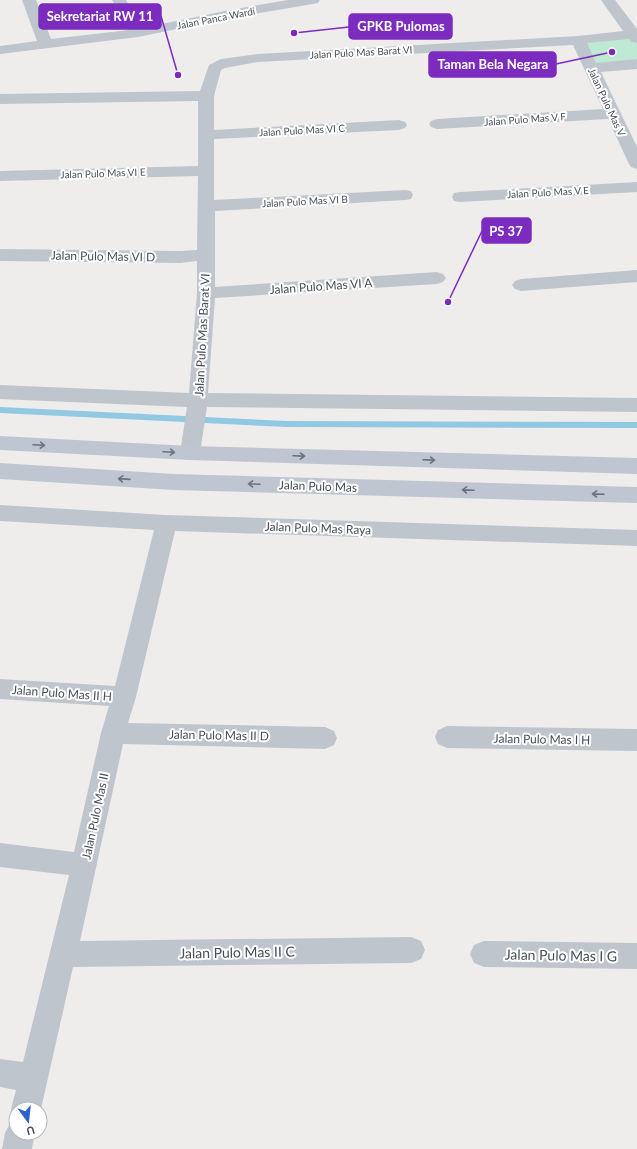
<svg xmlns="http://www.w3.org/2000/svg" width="637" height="1149" viewBox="0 0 637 1149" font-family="Lato,sans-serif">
	<rect width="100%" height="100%" fill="#efecec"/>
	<path fill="#bee9d2" d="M633 36 637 43V62L594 66 580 41Z"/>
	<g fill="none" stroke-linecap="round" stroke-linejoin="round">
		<path fill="#90c9e1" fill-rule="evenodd" d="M0 407 287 421 637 422V428L287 427 0 413Z"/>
		<path fill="#bfc5cd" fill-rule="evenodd" d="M22 0H36L51 39 129 30 112 0H126L142 28 230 10 288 0H320L318 3 313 4 230 18 138 37 0 54V46L37 41Z
			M601 0H615L637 29V43L632 42 629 39 587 43 596 63 637 59V69L601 72 637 147V169L631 167 629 164 608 119 437 129 431 127 429 124 431 121 437 119 603 109 573 45 258 62 225 68 221 70 214 96V130L399 120 405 122 407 125 405 128 399 130 214 139V200L405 190 411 191 413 195 411 199 405 200 215 211V287L437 272 443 274 446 278 443 282 437 284 215 298 208 393 637 398V412L207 407 200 453 197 458 190 460 183 458 180 453 187 407 0 399V385L189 393 197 293V261L180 263 0 261V249L180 251 197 250 198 176 0 181V171L198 166V101L0 104V94L200 91 209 65 221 59 258 54 578 36 623 31Z
			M637 182V192L460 202 454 201 452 197 454 193 460 192Z
			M637 270V282L521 291 515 289 512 285 515 281 521 279Z
			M0 505 166 515 637 530V546L175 531 136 697 128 723 325 727 334 731 337 738 334 745 325 749 123 744 80 941 411 937 421 941 425 950 421 959 411 963 73 967 41 1109 40 1111V1109H16V1120L11 1109 16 1090 0 1087V1059L23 1062 69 875 0 867V843L74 852 101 733 109 706 0 699V679L115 686 154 530 0 521Z
			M447 726 637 729V751L447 748 438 744 435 737 438 730Z
			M484 941 637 943V969L484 967 474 963 470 954 474 945Z
			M16 1120V1133H35L32 1149H2L5 1133 10 1123Z"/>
		<path fill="#bfc6d1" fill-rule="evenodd" d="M0 436 190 446 637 458V474L190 460 0 450Z
			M0 463 174 474 637 487V503L174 490 0 479Z"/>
	</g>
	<defs><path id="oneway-shaft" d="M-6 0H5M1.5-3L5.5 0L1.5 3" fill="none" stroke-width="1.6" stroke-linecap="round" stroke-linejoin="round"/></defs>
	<g stroke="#6b727c">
		<use href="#oneway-shaft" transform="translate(39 445) rotate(3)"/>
		<use href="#oneway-shaft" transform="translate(169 452) rotate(3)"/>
		<use href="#oneway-shaft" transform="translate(299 456) rotate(2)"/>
		<use href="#oneway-shaft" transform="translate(429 460) rotate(2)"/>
		<use href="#oneway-shaft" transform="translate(124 479) rotate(-176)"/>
		<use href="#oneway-shaft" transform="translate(254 484) rotate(-178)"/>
		<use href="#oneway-shaft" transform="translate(468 490) rotate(-178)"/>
		<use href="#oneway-shaft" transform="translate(598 494) rotate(-178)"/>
	</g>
	<g text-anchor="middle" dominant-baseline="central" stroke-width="4" stroke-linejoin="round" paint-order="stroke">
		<g font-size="10" fill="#474e57" stroke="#fff">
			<text transform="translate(216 18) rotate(-11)">Jalan Panca Wardi</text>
			<text transform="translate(361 52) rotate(-3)">Jalan Pulo Mas Barat VI</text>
			<text transform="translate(607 102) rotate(65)">Jalan Pulo Mas V</text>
			<text transform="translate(525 119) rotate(-4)">Jalan Pulo Mas V F</text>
			<text transform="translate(302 130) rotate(-3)">Jalan Pulo Mas VI C</text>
			<text transform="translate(103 173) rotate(-2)">Jalan Pulo Mas VI E</text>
			<text transform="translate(548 192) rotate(-3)">Jalan Pulo Mas V E</text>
			<text transform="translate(305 201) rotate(-3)">Jalan Pulo Mas VI B</text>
		</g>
		<g font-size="12" fill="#474e57" stroke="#fff">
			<text transform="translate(103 256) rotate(1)">Jalan Pulo Mas VI D</text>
			<text transform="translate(321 286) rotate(-4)">Jalan Pulo Mas VI A</text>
			<text transform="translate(202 335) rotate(-87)">Jalan Pulo Mas Barat VI</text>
			<text transform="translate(318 486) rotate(2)">Jalan Pulo Mas</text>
			<text transform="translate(318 528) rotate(2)">Jalan Pulo Mas Raya</text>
			<text transform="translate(62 693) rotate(4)">Jalan Pulo Mas II H</text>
			<text transform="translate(219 735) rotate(1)">Jalan Pulo Mas II D</text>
			<text transform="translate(542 739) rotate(1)">Jalan Pulo Mas I H</text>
			<text transform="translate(95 816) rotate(-78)">Jalan Pulo Mas II</text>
		</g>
		<g font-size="14" fill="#474e57" stroke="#fff">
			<text transform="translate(237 952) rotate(-1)">Jalan Pulo Mas II C</text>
			<text transform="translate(561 955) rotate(1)">Jalan Pulo Mas I G</text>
		</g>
	</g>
	<path fill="none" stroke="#7b2cbf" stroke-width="1.5" d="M178 75L161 16M294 33L349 27M612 52L556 64M448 302L482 231"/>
	<g fill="#7b2cbf" stroke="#fff" stroke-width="1.5">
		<circle cx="178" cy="75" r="4"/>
		<circle cx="294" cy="33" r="4"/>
		<circle cx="612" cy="52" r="4"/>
		<circle cx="448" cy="302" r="4"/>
	</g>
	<g fill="#7b2cbf" stroke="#7b2cbf" stroke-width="1.5">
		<rect x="39" y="4" width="122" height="25" rx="4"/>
		<rect x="349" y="14" width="103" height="25" rx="4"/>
		<rect x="429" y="52" width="127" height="25" rx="4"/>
		<rect x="482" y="218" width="49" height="25" rx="4"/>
	</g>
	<g font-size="13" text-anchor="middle" font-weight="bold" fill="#fff">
		<text x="100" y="21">Sekretariat RW 11</text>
		<text x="401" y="31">GPKB Pulomas</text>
		<text x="493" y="69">Taman Bela Negara</text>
		<text x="506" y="236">PS 37</text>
	</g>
	<g transform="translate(28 1121) rotate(165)"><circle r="19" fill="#ffffff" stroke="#b5b8bc"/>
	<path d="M0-3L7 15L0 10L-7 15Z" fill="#2c62c9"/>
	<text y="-6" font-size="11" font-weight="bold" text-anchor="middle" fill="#474e57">U</text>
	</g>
</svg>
